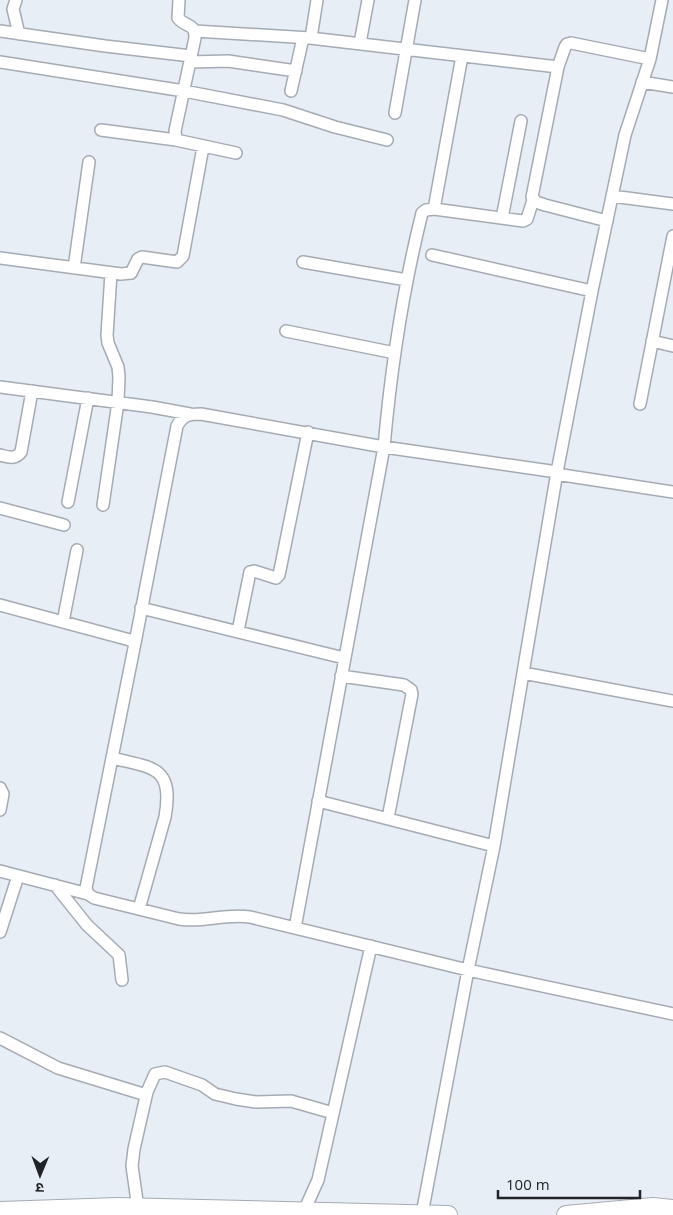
<svg xmlns="http://www.w3.org/2000/svg" width="673" height="1215" viewBox="0 0 673 1215" font-family="'Open Sans','Noto Sans Devanagari',sans-serif">
	<rect width="100%" height="100%" fill="#e7eef5"/>
	<g fill="none" stroke-linecap="round" stroke-linejoin="round">
		<g stroke="#a5abb3" stroke-width="14">
			<path id="minor" d="M16 0 13 9 19 34
				M179 0 178 18C186 28 195 22 195 38L175 131 176 140 236 153
				M0 31 105 46 191 56
				M195 31 310 38 558 67
				M311 38 317 0
				M360 43 368 0
				M0 62 184 91 283 110 335 127 387 140
				M190 62 228 61 296 71
				M642 82 673 87
				M291 91 303 38
				M395 113 415 0
				M101 130 176 140
				M612 196 673 204
				M434 209 462 56
				M502 218 521 121
				M607 221 545 205 536 202 532 197 558 67 565 47 567 44 571 43 650 59
				M432 255 592 291
				M0 258 121 274 131 273 138 259 142 257 177 262 183 256 203 147
				M303 262 407 280
				M74 268 89 162
				M286 331 395 353
				M652 341 673 346
				M0 387 152 407 190 414
				M640 404 673 236
				M0 455C8 457 15 460 21 452L32 391
				M556 474 673 492
				M68 502 88 398
				M103 505 118 402 119 377 118 367 108 343 107 335 111 273
				M0 508 64 525
				M0 605 130 640 135 643 86 888 88 894 94 898 179 919C205 923 224 913 250 917L468 970 673 1014
				M141 608 344 658
				M63 622 77 550
				M238 631 250 572 254 571 276 578 279 575 308 432
				M135 643 177 426C183 415 189 414 201 414L384 447 557 472
				M523 673 557 472 592 291 625 135 650 59 662 0
				M341 676 404 685 411 690 412 694 388 818
				M112 758C153 768 174 766 165 817L139 909
				M0 788 3 794 0 810
				M318 801 494 846
				M0 871 88 894
				M55 885 87 925 119 955 122 980
				M295 928 384 447C391 368 403 289 422 213L426 210 434 209 523 221 527 219 533 200
				M0 932 18 876
				M0 1038 58 1068 143 1094 147 1092 155 1074 165 1072 202 1085 215 1094 236 1099 256 1102 291 1101 333 1113
				M138 1208 132 1166 134 1149 147 1092
				M304 1211 318 1180 371 946
				M422 1214 468 970 494 846 523 673 673 701"/>
		</g>
		<g stroke="#a5abb3" stroke-width="20">
			<path id="highway" d="M0 1211 118 1207 448 1215
				M566 1215 653 1207 673 1209"/>
		</g>
		<use href="#minor" stroke="#fff" stroke-width="11"/>
		<use href="#highway" stroke="#fff" stroke-width="18"/>
	</g>
	<g transform="translate(40 1175) rotate(181)" stroke="#e7eef5" stroke-width="4" paint-order="stroke">
	<path d="M0-4L9 19L0 12L-9 19Z" fill="#212426"/>
	<text y="-8" font-size="14" font-weight="bold" text-anchor="middle" fill="#212426">उ</text>
	</g>
	<path d="M498 1190v8h142v-8" fill="none" stroke="#212426" stroke-width="2.5"/>
	<text x="506" y="1190" font-size="15" fill="#212426" stroke="#e7eef5" stroke-width="4" paint-order="stroke">100 m</text>
</svg>
